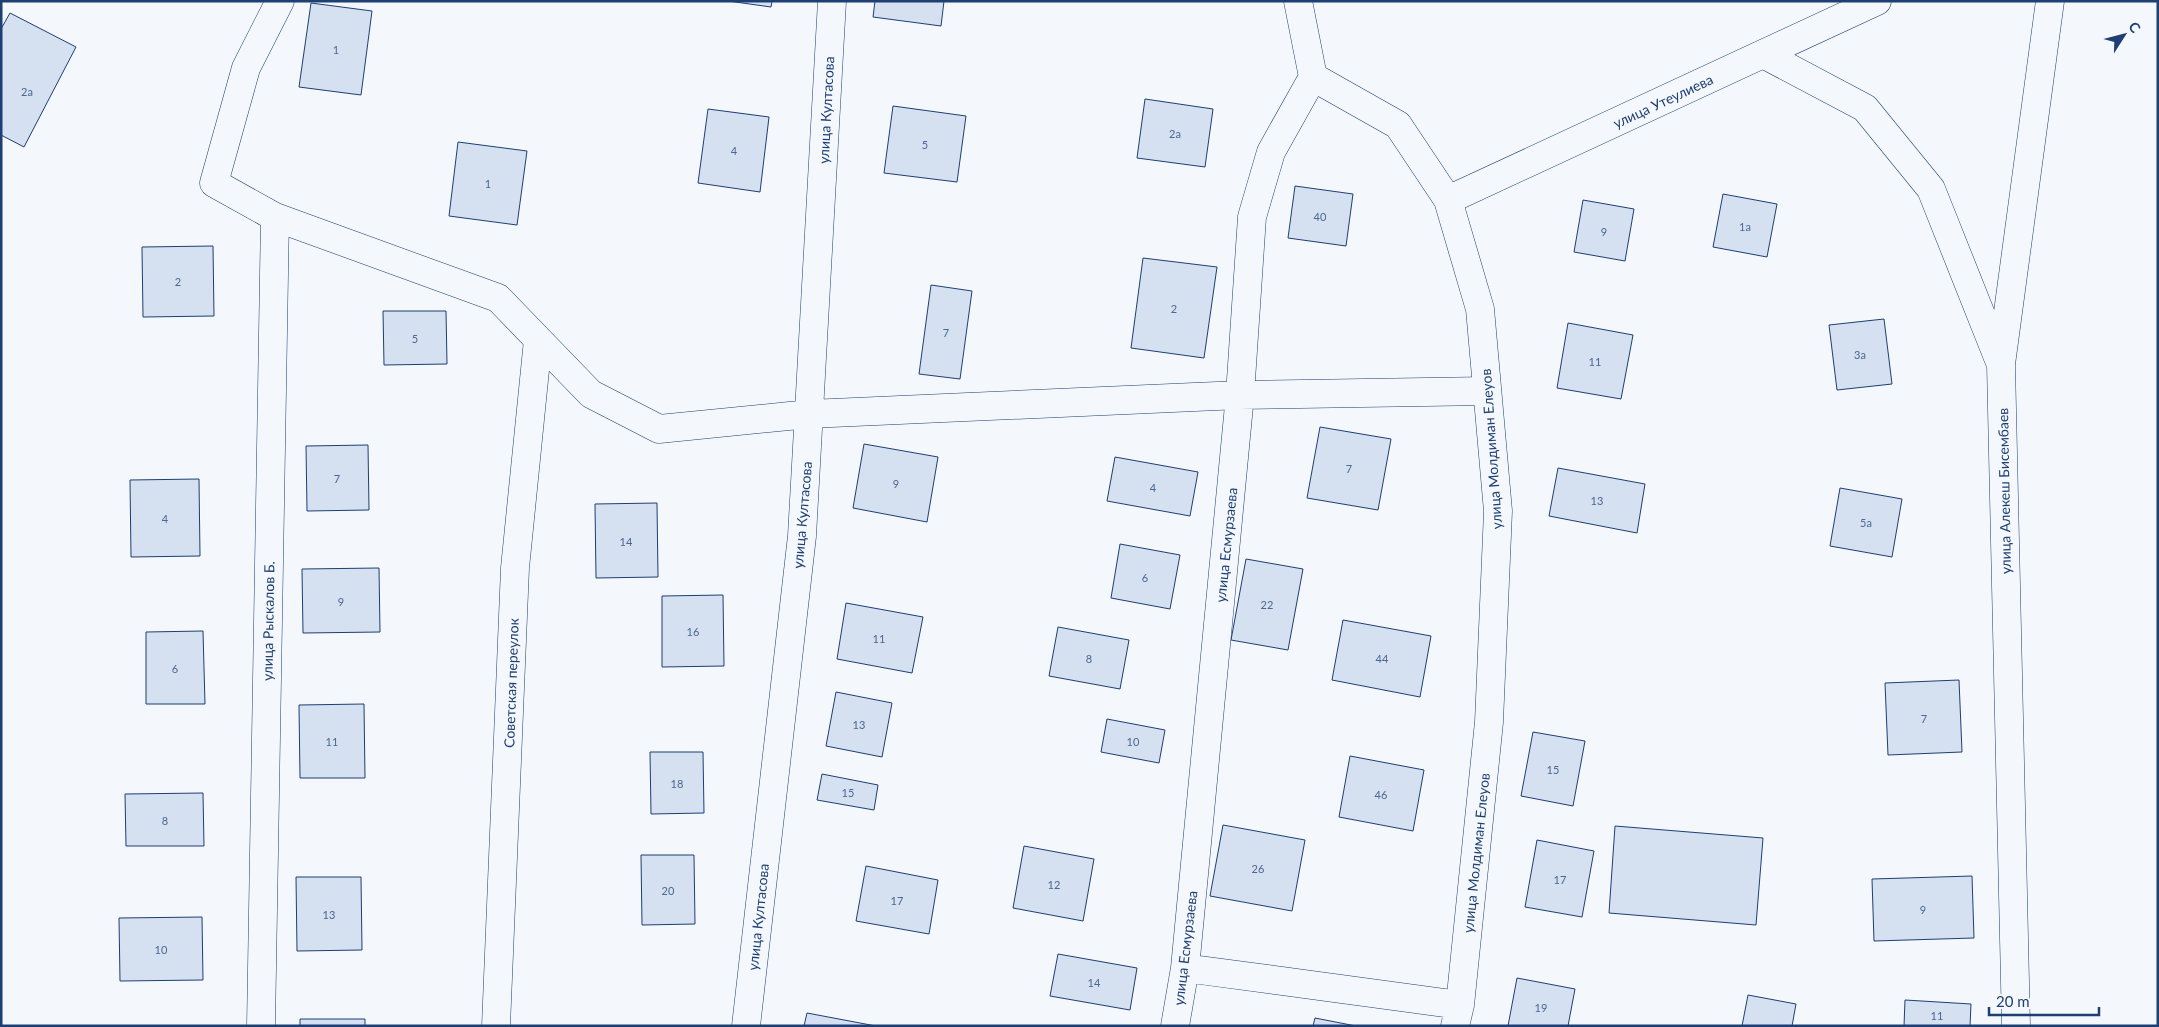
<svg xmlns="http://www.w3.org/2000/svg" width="2159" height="1027" viewBox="0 0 2159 1027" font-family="Lato,sans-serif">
	<rect width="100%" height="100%" fill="#f4f7fb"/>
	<path fill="#d5e0f0" stroke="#1d3f73" d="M728 1H772L771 7Z
		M875 1H944L941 26 873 17Z
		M311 3 372 11 361 95 299 87Z
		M10 13 76 47 24 147 1 135V29Z
		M1145 99 1213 109 1205 167 1137 158Z
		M893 106 966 116 957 182 884 173Z
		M708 109 769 117 760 192 698 183Z
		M458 142 527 151 517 225 449 216Z
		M1295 186 1353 194 1346 246 1288 238Z
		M1723 194 1777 204 1767 257 1713 247Z
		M1583 200 1634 209 1625 261 1574 252Z
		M213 246 214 316 143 317 142 247Z
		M1143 258 1217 267 1204 358 1131 348Z
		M931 285 972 291 960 379 919 374Z
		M383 311H446L447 364 384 365Z
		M1884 319 1892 384 1837 390 1829 325Z
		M1568 323 1633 335 1621 399 1557 388Z
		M1320 427 1391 439 1378 510 1307 498Z
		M864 444 938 457 927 522 853 508Z
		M368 445 369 510 307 511 306 446Z
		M1115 457 1198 472 1190 516 1107 501Z
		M1558 468 1645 484 1637 533 1549 516Z
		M199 479 200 556 131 557 130 480Z
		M1840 488 1902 499 1892 557 1830 546Z
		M657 503 658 577 596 578 595 504Z
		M1120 544 1180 555 1170 609 1111 598Z
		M1246 559 1303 569 1288 650 1231 640Z
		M379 568 380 632 303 633 302 569Z
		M723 595 724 666 662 667V596Z
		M846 603 923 617 912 673 837 659Z
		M1343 620 1431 636 1420 697 1332 680Z
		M1058 627 1129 640 1120 689 1049 676Z
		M203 631 205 704H146V632Z
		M1959 680 1962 752 1888 755 1885 683Z
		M836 692 892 703 882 757 826 746Z
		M364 704 365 778H300L299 705Z
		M1107 719 1165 730 1159 763 1101 752Z
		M1533 732 1585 741 1573 806 1521 796Z
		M650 752H703L704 813 651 814Z
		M1350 756 1424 770 1413 831 1339 817Z
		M822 774 878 785 874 810 817 800Z
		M203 793 204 846H126L125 794Z
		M1223 825 1305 840 1292 911 1210 896Z
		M1615 826 1763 838 1756 925 1609 913Z
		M1537 840 1594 851 1582 917 1525 907Z
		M1024 846 1094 859 1083 921 1013 908Z
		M641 855H694L695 924 642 925Z
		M866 866 938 880 929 934 856 921Z
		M1972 876 1974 938 1874 941 1872 879Z
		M296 877H361L362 950 297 951Z
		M202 917 203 980 120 981 119 918Z
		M1058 954 1137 968 1130 1010 1050 996Z
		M1517 978 1575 989 1568 1026H1508Z
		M1748 995 1796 1004 1792 1026H1742Z
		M1905 1000 1971 1004 1970 1026H1904Z
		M807 1013 876 1026H804Z
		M1315 1018 1356 1026H1313Z
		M300 1019H365V1026H300Z"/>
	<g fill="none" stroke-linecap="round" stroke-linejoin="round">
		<g stroke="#1d3f73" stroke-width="29">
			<path id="minor" d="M280 1 246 68 214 183 275 217 498 298 591 394 659 429 809 414 1240 395 1487 391
				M1298 1 1313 77 1398 125 1448 200 1480 309 1498 511 1489 722 1460 1005 1455 1026
				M1763 54 1865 108 1931 189 2001 365 2016 1026
				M1448 200 1877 1
				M2001 364 2050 1
				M1185 968 1460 1005
				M261 1026 275 217
				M496 1026 515 568 538 340
				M746 1026 802 536 832 1
				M1175 1026 1185 968 1240 395 1252 217 1271 152 1313 77"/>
		</g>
		<use href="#minor" stroke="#f4f7fb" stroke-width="28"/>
	</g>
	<g text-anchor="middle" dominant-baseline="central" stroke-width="4" stroke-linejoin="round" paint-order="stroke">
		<g font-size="11" fill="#4b6792">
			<text x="336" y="49">1</text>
			<text x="27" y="91">2а</text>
			<text x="1175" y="133">2а</text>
			<text x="925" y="144">5</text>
			<text x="734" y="150">4</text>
			<text x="488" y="183">1</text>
			<text x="1320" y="216">40</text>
			<text x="1745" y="226">1а</text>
			<text x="1604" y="231">9</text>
			<text x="178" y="281">2</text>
			<text x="1174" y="308">2</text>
			<text x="946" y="332">7</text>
			<text x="415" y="338">5</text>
			<text x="1860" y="354">3а</text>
			<text x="1595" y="361">11</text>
			<text x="1349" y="468">7</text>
			<text x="337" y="478">7</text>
			<text x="896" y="483">9</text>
			<text x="1153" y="487">4</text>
			<text x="1597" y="500">13</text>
			<text x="165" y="518">4</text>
			<text x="1866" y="522">5а</text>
			<text x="626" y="541">14</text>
			<text x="1145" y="577">6</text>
			<text x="341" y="601">9</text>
			<text x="1267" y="604">22</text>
			<text x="693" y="631">16</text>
			<text x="879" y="638">11</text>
			<text x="1089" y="658">8</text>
			<text x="1382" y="658">44</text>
			<text x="175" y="668">6</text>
			<text x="1924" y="718">7</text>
			<text x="859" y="724">13</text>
			<text x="332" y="741">11</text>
			<text x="1133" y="741">10</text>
			<text x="1553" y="769">15</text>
			<text x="677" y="783">18</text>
			<text x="848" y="792">15</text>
			<text x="1381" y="794">46</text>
			<text x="165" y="820">8</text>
			<text x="1258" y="868">26</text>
			<text x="1560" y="879">17</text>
			<text x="1054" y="884">12</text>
			<text x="668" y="890">20</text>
			<text x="897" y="900">17</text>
			<text x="1923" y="909">9</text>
			<text x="329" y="914">13</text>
			<text x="161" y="949">10</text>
			<text x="1094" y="982">14</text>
			<text x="1541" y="1007">19</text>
			<text x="1937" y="1015">11</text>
		</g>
		<g font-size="14" fill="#1d3f73" stroke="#f4f7fb">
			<text transform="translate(1663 101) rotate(-25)">улица Утеулиева</text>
			<text transform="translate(826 110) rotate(-87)">улица Култасова</text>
			<text transform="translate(1491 449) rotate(-94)">улица Молдиман Елеуов</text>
			<text transform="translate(2004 491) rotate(-91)">улица Алекеш Бисембаев</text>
			<text transform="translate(802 515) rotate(-85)">улица Култасова</text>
			<text transform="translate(1226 545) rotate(-84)">улица Есмурзаева</text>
			<text transform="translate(268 621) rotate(-89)">улица Рыскалов Б.</text>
			<text transform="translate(511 683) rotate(-88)">Советская переулок</text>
			<text transform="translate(1476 853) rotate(-84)">улица Молдиман Елеуов</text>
			<text transform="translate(758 917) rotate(-84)">улица Култасова</text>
			<text transform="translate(1185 948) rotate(-83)">улица Есмурзаева</text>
		</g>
	</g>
	<rect width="2159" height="1027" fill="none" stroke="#1d3f73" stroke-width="5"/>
	<g transform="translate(2124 35) rotate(54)" stroke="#f4f7fb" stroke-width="4" paint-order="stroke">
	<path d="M0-4L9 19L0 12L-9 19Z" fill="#1d3f73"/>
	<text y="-8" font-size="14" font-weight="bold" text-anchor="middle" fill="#1d3f73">С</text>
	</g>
	<path d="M1989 1007v8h110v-8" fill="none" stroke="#1d3f73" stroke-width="2.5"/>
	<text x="1996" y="1007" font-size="15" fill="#1d3f73" stroke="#f4f7fb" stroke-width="4" paint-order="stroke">20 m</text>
</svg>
